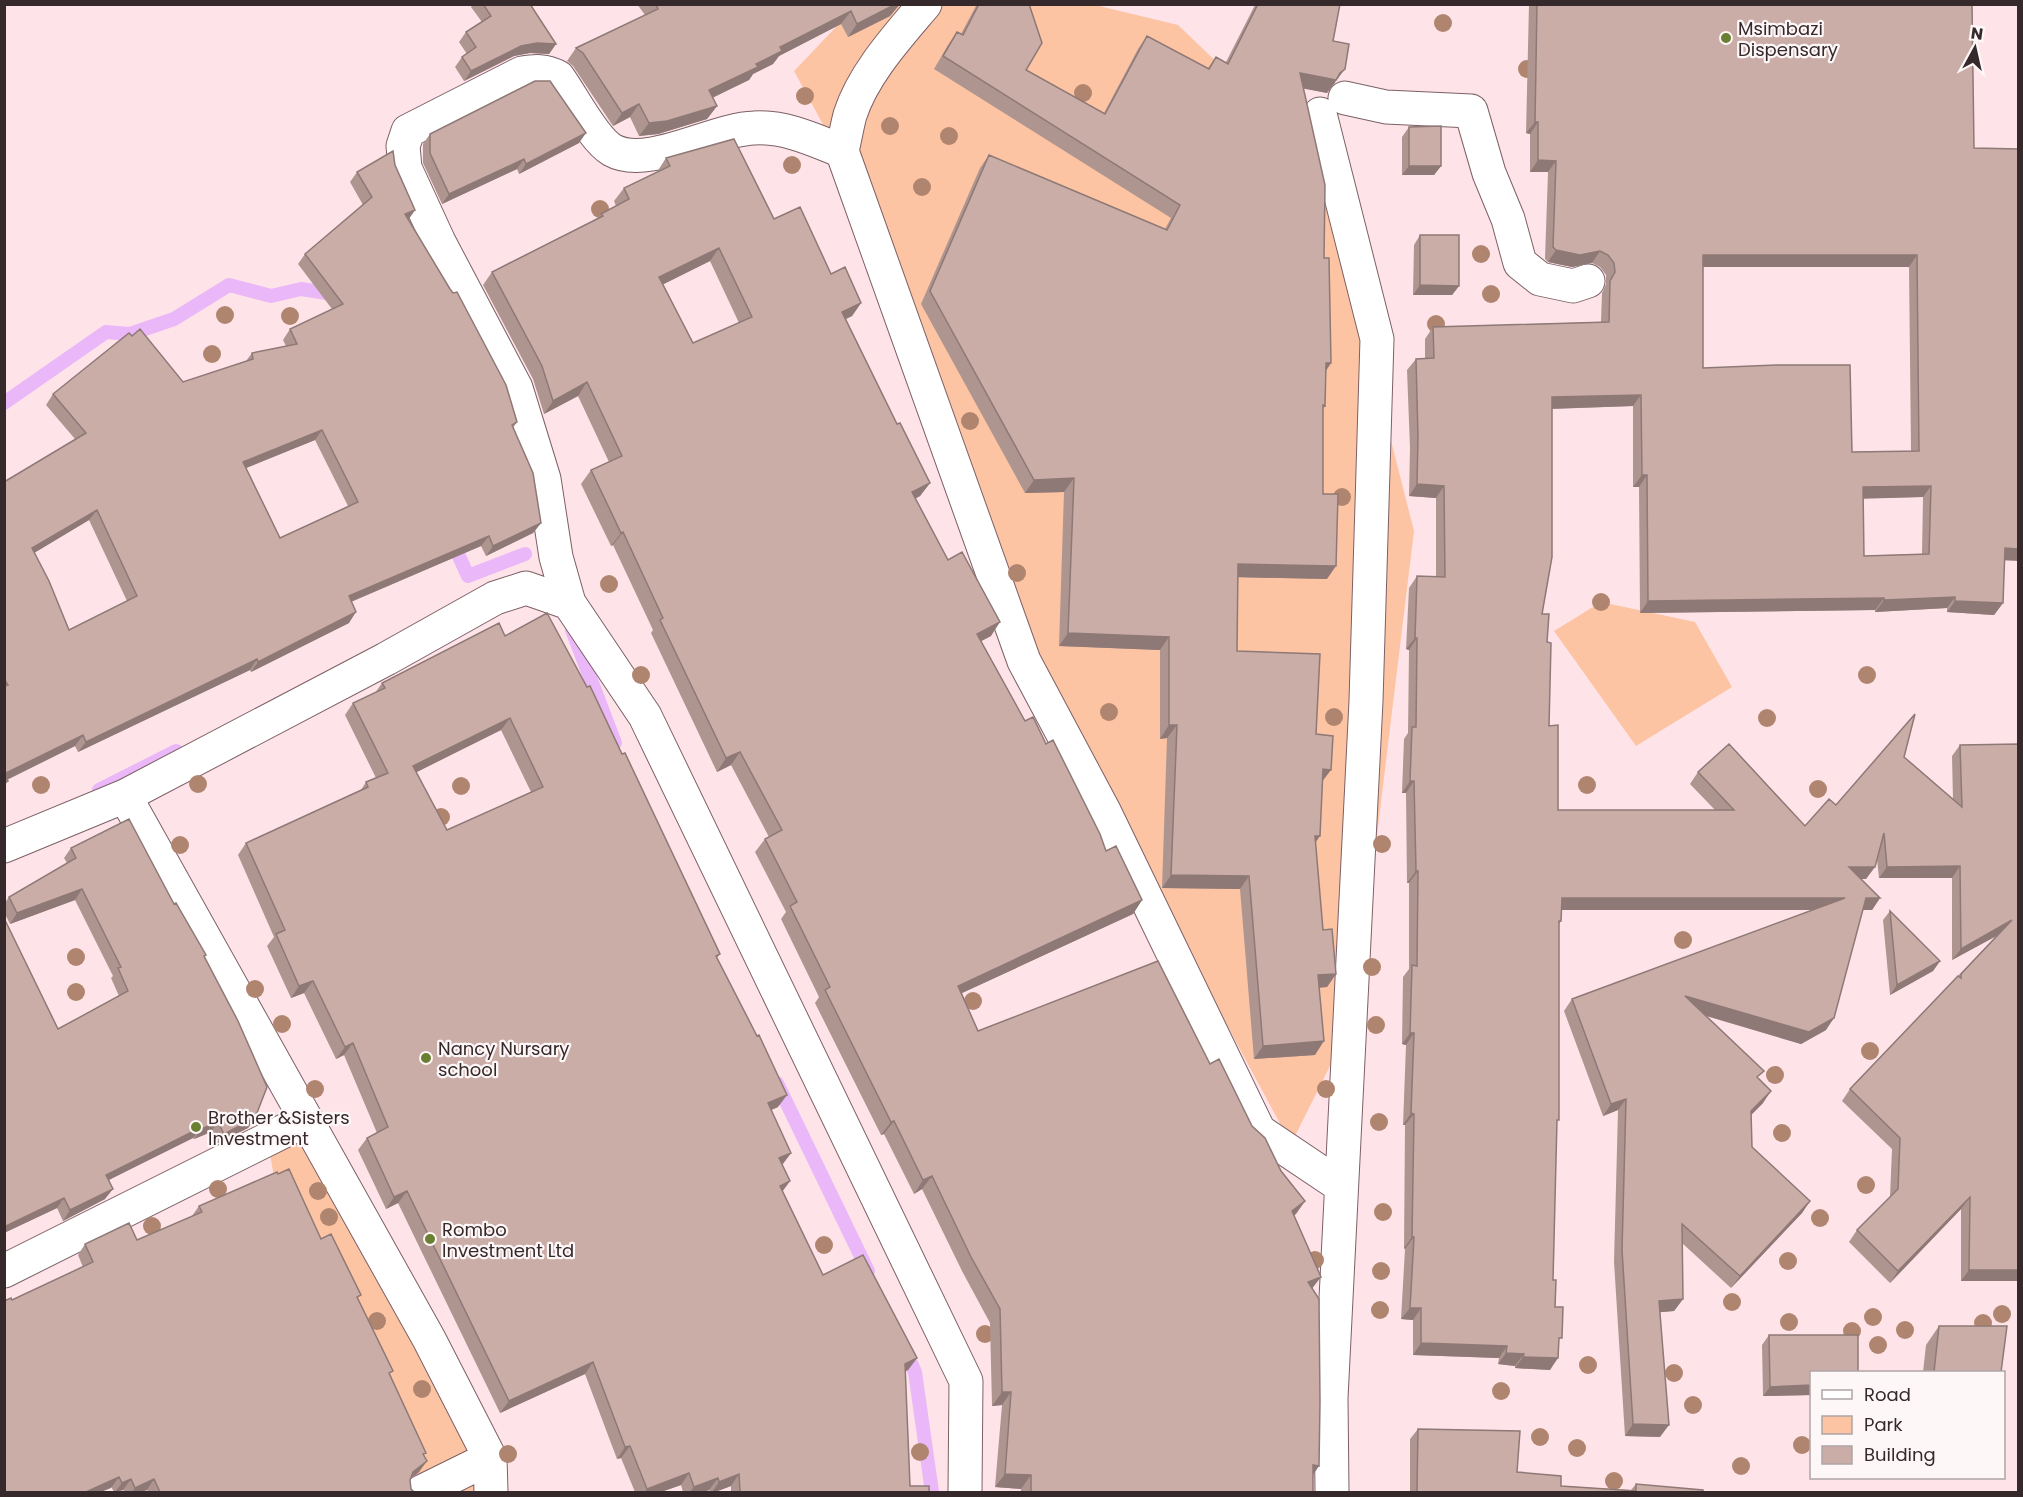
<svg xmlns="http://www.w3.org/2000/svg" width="2023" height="1497" viewBox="0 0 2023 1497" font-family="Poppins,sans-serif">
	<rect width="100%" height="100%" fill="#fee4e9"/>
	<path fill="#fcc4a3" d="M857 5H1095L1178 25 1320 161 1414 531 1355 1016 1291 1144 960 530 885 239 794 71Z
		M1601 602 1695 622 1732 687 1636 746 1554 631Z
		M326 1128 498 1492H367L276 1189 270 1154Z"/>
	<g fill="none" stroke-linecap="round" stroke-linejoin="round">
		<path stroke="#eab7f8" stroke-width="14" d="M4 403 106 332 130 334 174 319 229 285 271 296 301 289 334 294
			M452 541 468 576 525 554
			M572 630 615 743
			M99 790 176 751
			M777 1083 868 1271
			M904 1348 915 1372 932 1492"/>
		<g stroke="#7c6066" stroke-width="35">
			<path id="minor" d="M925 4C898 36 863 74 850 115 847 126 845 139 842 151L1024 661 1104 811 1259 1131 1341 1186
				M1345 98 1386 107 1471 111 1489 173 1508 219 1520 263 1540 279 1573 286 1588 281
				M1320 114 1377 339 1366 701 1331 1398 1332 1492
				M569 603 556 557 544 479 516 388 439 242 405 168 403 146 408 131 522 73C535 71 545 70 558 77 572 96 593 139 612 150 647 170 714 129 754 128 785 126 814 140 842 151
				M125 796 429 1339 490 1458 491 1492
				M4 846 125 796 386 659 495 598 526 588 569 603 645 716 966 1381 965 1492
				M4 1271 306 1120
				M421 1492 490 1458"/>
		</g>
		<use href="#minor" stroke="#fff" stroke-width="33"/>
	</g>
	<g fill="#b0856f">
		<circle cx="1443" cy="23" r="9"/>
		<circle cx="1527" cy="69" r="9"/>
		<circle cx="1083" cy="93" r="9"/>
		<circle cx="805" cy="96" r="9"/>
		<circle cx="890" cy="126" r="9"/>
		<circle cx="949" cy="136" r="9"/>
		<circle cx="792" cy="165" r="9"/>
		<circle cx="922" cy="187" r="9"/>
		<circle cx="600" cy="209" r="9"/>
		<circle cx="1481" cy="254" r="9"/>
		<circle cx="1491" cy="294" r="9"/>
		<circle cx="225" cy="315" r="9"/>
		<circle cx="290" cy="316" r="9"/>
		<circle cx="1436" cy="324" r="9"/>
		<circle cx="212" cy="354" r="9"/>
		<circle cx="970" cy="421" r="9"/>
		<circle cx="1342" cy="497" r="9"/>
		<circle cx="1017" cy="573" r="9"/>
		<circle cx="609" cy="584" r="9"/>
		<circle cx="1601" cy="602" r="9"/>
		<circle cx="641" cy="675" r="9"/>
		<circle cx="1867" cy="675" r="9"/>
		<circle cx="1109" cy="712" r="9"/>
		<circle cx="1334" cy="717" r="9"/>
		<circle cx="1767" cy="718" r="9"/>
		<circle cx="198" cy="784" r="9"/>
		<circle cx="41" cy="785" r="9"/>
		<circle cx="1587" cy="785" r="9"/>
		<circle cx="461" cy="786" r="9"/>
		<circle cx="1818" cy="789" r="9"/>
		<circle cx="441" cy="817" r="9"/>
		<circle cx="1382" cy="844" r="9"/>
		<circle cx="180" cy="845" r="9"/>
		<circle cx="1683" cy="940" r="9"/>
		<circle cx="76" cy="957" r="9"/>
		<circle cx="1372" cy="967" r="9"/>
		<circle cx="255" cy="989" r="9"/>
		<circle cx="76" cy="992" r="9"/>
		<circle cx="973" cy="1001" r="9"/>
		<circle cx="282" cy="1024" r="9"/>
		<circle cx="1376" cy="1025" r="9"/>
		<circle cx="1870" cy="1051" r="9"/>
		<circle cx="1775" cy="1075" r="9"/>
		<circle cx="315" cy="1089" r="9"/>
		<circle cx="1326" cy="1089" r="9"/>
		<circle cx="1379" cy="1122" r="9"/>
		<circle cx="1782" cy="1133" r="9"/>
		<circle cx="1866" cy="1185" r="9"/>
		<circle cx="218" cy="1189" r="9"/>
		<circle cx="318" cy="1191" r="9"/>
		<circle cx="1383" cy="1212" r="9"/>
		<circle cx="329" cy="1217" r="9"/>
		<circle cx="1820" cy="1218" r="9"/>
		<circle cx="152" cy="1226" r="9"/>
		<circle cx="824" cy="1245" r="9"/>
		<circle cx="1315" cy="1260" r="9"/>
		<circle cx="1788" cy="1261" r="9"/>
		<circle cx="1381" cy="1271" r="9"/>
		<circle cx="1732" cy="1302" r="9"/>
		<circle cx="1380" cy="1310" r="9"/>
		<circle cx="2002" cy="1314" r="9"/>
		<circle cx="1873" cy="1317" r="9"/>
		<circle cx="377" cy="1321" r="9"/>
		<circle cx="1789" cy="1322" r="9"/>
		<circle cx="1983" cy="1323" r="9"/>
		<circle cx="1905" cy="1330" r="9"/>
		<circle cx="1852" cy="1331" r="9"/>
		<circle cx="985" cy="1334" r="9"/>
		<circle cx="1878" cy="1345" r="9"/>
		<circle cx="1588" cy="1365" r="9"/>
		<circle cx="1674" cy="1373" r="9"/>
		<circle cx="422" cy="1389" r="9"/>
		<circle cx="1501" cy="1391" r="9"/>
		<circle cx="1693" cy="1405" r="9"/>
		<circle cx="1540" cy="1437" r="9"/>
		<circle cx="1802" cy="1445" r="9"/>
		<circle cx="1577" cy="1448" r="9"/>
		<circle cx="920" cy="1452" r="9"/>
		<circle cx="508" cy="1454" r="9"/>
		<circle cx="1741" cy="1466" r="9"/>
		<circle cx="1614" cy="1481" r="9"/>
	</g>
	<path fill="#af9590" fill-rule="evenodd" d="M473 4H530L556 44 549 54 530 53 514 56 464 81 455 67 462 57 467 54 459 42 466 32 482 22 471 7Z
		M637 4H900L890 16 848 37 841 24 779 56 773 64 753 74 749 80 712 97 717 106 707 119 658 134 639 136 630 117 613 126 573 66 567 61 576 48 645 15Z
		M977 4H1029L1026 70 1104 113 1138 49 1147 36 1208 68 1216 57 1226 62 1255 5 1254 4H1340L1333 41 1335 83 1327 93 1303 88 1324 258 1331 363 1326 371 1325 406 1323 409V494L1327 579 1238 577 1237 651 1316 734 1322 782 1315 843 1323 930 1336 974 1327 987 1319 988 1315 1055 1254 1059 1240 889 1162 888 1167 738 1160 739V650L1059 646 1064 492 1025 493 921 304 980 168 989 155 1165 229 1171 218 934 69 948 45 957 32 961 34Z
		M1529 4H1972L1974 148 2004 560 2003 603 1994 615 1947 612V608L1875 612V610L1640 613 1639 487H1633V406L1552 409 1542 614 1547 642 1549 726 1558 810H1715L1690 784 1698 772 1805 826 1836 805 1904 757 1953 800 1952 756 1960 745 2019 744V1281H1961V1209L1890 1283 1849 1242 1857 1230 1890 1197 1892 1149 1842 1101 1850 1089 1997 935 1952 960V878H1879L1877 859 1866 879H1861L1880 898 1872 910H1863L1826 1030 1801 1044 1706 1016 1758 1079 1763 1103 1751 1115 1752 1147 1810 1201 1802 1213 1731 1288 1682 1243 1683 1299 1674 1311 1660 1312V1437L1625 1436 1614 1262 1618 1110 1603 1116 1564 1011 1572 999 1814 910H1562L1561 921 1559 924 1553 1280 1555 1307 1559 1342 1550 1370 1515 1368V1366L1498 1364 1499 1358 1413 1355V1320L1401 1319 1405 1249 1404 1248 1405 1125H1403L1406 1045 1402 1044 1403 977 1409 969V883H1407L1406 793H1402L1404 739 1408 733 1409 650 1406 649 1409 588 1417 576 1436 577V498L1409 496 1410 448 1407 370 1416 359H1425V339L1433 327 1601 322 1602 293 1606 284V275L1600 267 1592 263 1572 267 1548 262 1545 259 1548 172H1530V134L1526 133ZM1703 267H1909L1911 451 1852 452 1703 368ZM1923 497 1922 554 1864 556 1863 498Z
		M1409 127 1441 166 1434 175H1402V137Z
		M430 134 579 143 519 174 517 169 442 204 423 163V144Z
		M666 158 774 219 861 303 852 316 846 319 897 424 930 483 920 496 915 499 948 560 991 636 981 641 1025 721 1046 744 1106 851 1142 900 1133 914 962 993 978 1031 1210 1064 1281 1171 1305 1201 1294 1216 1312 1289 1319 1466 1313 1474V1492H1021V1489L995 1487 1002 1405 992 1406 990 1323 962 1271 922 1189 914 1194 884 1134 881 1135 815 1003 819 997 781 919 786 912 755 852 765 839 769 837 731 765 717 772 651 633 653 630 613 545 611 546 581 484 591 470 609 462 578 396 544 414 533 379 483 285 492 272 598 218 601 214 616 206 614 201 624 188 657 172ZM710 261 739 323 693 343 663 284Z
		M395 165 415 210 408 220 517 422 513 428 541 523 533 533 486 556 481 546 351 602 349 623 251 672 250 670 78 752 75 746 7 780 8 781 4 786V482L75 439 46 405 53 394 183 382 246 361 252 353 286 346 283 340 290 329 332 309 298 264 305 254 363 205 350 182 357 172ZM315 440 348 506 280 538 246 468ZM89 520 127 601 69 630 34 553Z
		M1420 235 1459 286 1452 295H1413L1414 245Z
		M505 636 622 754 720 954 717 958 778 1107 771 1110 791 1153 782 1165 790 1181 782 1192 823 1275 917 1358 908 1370 905 1371 910 1486 929 1492H731V1486L715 1492H710L709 1490 704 1492H683L681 1485 661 1492H635L621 1458 617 1459 585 1374 500 1413 398 1203 386 1209 358 1150 367 1138 377 1133 344 1055 336 1059 304 993 291 998 267 946 274 937 238 855 246 843 361 790 366 782 376 778 345 715 353 703 375 693 382 683ZM501 730 531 792 447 830 416 772Z
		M71 848 174 904 206 955 205 957 255 1118 248 1128 216 1144 211 1132 194 1139 193 1138 108 1180 105 1199 63 1221 57 1208 4 1233V918L58 1029 119 996 111 978 113 976 75 900 10 924 4 912V904L9 897 67 863 64 858Z
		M1890 911 1940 961 1933 971 1890 995 1883 920Z
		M199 1206 321 1239 358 1299 424 1456 419 1472 410 1480 411 1489 414 1492H148L147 1490 141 1492H125L123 1490 117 1492H114L12 1300 83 1267 78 1255 85 1244 137 1240 192 1216Z
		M1939 1326 2001 1372H1923L1926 1345Z
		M1769 1335 1858 1372H1812V1395L1763 1396 1762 1345Z
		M1418 1429 1517 1472 1561 1486 1631 1490 1636 1484 1703 1492H1410V1439Z"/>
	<path fill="#8e7976" d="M896 4H900L890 16 848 37 857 24Z
		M851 11 841 24 779 56 773 64 753 74 749 80 700 104 709 90 756 64 780 47Z
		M537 43 556 44 549 54 530 53 514 56 464 81 471 71 521 46Z
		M1345 69 1327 93 1290 86 1300 73H1340Z
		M639 104 630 117 613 126 622 113Z
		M717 106 707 119 658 134 639 136 649 123Z
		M1535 122H1538L1530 134 1526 133Z
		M586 133 579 143 519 174 526 164Z
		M524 159 517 169 442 204 449 194Z
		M1538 160 1556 161 1548 172H1530Z
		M1409 166H1441L1434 175H1402Z
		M415 210 408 220 405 214Z
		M719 248 710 261 650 291 659 277Z
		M1556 250 1600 251 1592 263 1572 267 1548 262Z
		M1703 255H1917L1909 267H1695Z
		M1420 285 1459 286 1452 295H1413Z
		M861 303 852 316 833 325 842 312Z
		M1326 363H1331L1322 376Z
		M587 382 578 396 544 414 553 401Z
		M1641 395 1633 406 1544 409 1552 397Z
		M322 430 315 440 236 472 243 462Z
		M1642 475H1647L1639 487H1633Z
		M1074 478 1064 492 1025 493 1034 480Z
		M930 483 920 496 902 505 912 492Z
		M1417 484 1444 486 1436 498 1409 496Z
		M1931 486 1923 497 1855 499 1863 487Z
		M97 510 89 520 24 559 32 548Z
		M541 523 533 533 486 556 493 546Z
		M623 532 613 545 611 546 621 533Z
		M489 536 481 546 341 606 349 596Z
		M2005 548 2019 549V561L1997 560Z
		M1238 564 1336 566 1327 579 1229 577Z
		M1955 597 1947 608 1875 612 1884 600Z
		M1884 598 1875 610 1640 613 1648 601Z
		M1955 601 2003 603 1994 615 1947 612Z
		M356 612 349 623 251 672 258 662Z
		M1000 622 991 636 968 648 977 634Z
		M1068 633 1169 637 1160 650 1059 646Z
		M1415 638H1417L1409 650 1406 649Z
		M257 659 250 670 78 752 86 742Z
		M510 718 501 730 405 778 413 766Z
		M1169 725H1177L1167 738 1160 739Z
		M83 735 75 746 4 781V774Z
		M740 752 731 765 717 772 726 758Z
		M1323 769 1331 770 1321 783Z
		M1410 781H1414L1406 793H1402Z
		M1315 836H1320L1311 849Z
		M1960 866 1952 878H1879L1887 867Z
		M1849 867H1875L1866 879H1841Z
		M1416 871H1418L1409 883H1407Z
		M1171 875 1249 876 1240 889 1162 888Z
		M82 889 75 900 10 924 17 913Z
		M1562 898H1845L1837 910H1554Z
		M1866 898H1880L1872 910H1858Z
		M1142 900 1133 914 949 999 958 986Z
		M2012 920 2004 932 1952 960 1961 949Z
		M1940 961 1933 971 1890 995 1897 985Z
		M1336 974 1327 987 1309 988 1318 975Z
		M313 981 304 993 291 998 299 986Z
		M1685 996 1834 1018 1826 1030 1801 1044 1677 1007Z
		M1410 1033H1414L1406 1045 1402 1044Z
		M1324 1041 1315 1055 1254 1059 1263 1046Z
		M353 1043 344 1055 336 1059 345 1047Z
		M1771 1091 1763 1103 1743 1123 1751 1111Z
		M787 1095 778 1107 760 1115 768 1103Z
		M1626 1099 1618 1110 1603 1116 1611 1104Z
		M1411 1113 1414 1114 1405 1125H1403Z
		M255 1118 248 1128 216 1144 224 1134Z
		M894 1121 884 1134 881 1135 891 1122Z
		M218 1122 211 1132 194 1139 201 1129Z
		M200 1128 193 1138 99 1185 106 1175Z
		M791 1153 782 1165 779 1158Z
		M932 1176 922 1189 914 1194 923 1180Z
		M790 1181 781 1193 780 1186Z
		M113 1189 105 1199 63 1221 70 1210Z
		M407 1191 398 1203 386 1209 394 1197Z
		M1970 1197 1961 1209 1890 1283 1898 1271Z
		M64 1198 57 1208 4 1233V1227Z
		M1305 1201 1296 1214 1282 1224 1292 1211Z
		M1810 1201 1802 1213 1731 1288 1740 1276Z
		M1412 1237H1414L1405 1249 1404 1248Z
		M1969 1270H2019V1281H1961Z
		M1321 1277 1311 1290 1308 1282Z
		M1683 1299 1674 1311 1651 1313 1659 1301Z
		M1410 1308H1421L1413 1320 1401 1319Z
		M1421 1343 1507 1346 1499 1358 1413 1355Z
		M1506 1353 1524 1354 1515 1366 1498 1364Z
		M1523 1357 1558 1358 1550 1370 1515 1368Z
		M917 1358 908 1370 897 1376 905 1364Z
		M593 1362 585 1374 500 1413 509 1401Z
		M1812 1385V1395L1763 1396 1770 1387Z
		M1002 1392H1011L1002 1405 992 1406Z
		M1633 1424 1669 1425 1660 1437 1625 1436Z
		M630 1446 621 1458 617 1459 625 1447Z
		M427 1461 419 1472 405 1482 413 1472Z
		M1313 1465 1319 1466 1310 1479Z
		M689 1473 681 1485 661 1492H645L647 1489Z
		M739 1474 731 1486 715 1492H712L719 1482Z
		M1005 1474 1031 1475 1021 1489 995 1487Z
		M119 1477 111 1488 101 1492H86Z
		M718 1478 709 1490 704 1492H690L694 1487Z
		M131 1479 123 1490 115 1492 122 1483Z
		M154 1479 147 1490 141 1492H132L135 1488Z"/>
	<path fill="#cbada8" stroke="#8e7976" stroke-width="1.5" fill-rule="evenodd" d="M483 4H530L556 44 537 43 521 46 471 71 462 57 476 47 466 32 491 16Z
		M656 4H896L857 24 851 11 780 47 782 51 756 64 758 67 709 90 717 106 667 121 649 123 639 104 622 113 583 53 576 48 658 9Z
		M979 4H1029L1042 43 1026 70 1105 114 1147 36 1209 69 1216 57 1228 64 1258 4H1340L1333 41 1349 44 1345 69 1340 73 1336 80 1300 73 1325 185 1324 258H1329L1331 363H1326L1325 406 1323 405V494H1338L1336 566 1238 564 1237 651 1320 654 1316 734 1333 736 1331 770 1323 769 1320 836H1315L1323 930 1332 929 1336 974 1318 975 1324 1041 1263 1046 1249 876 1171 875 1177 725H1169V637L1068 633 1074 478 1034 480 930 291 989 155 1167 230 1180 205 943 56 957 32 963 35Z
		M1537 4H1972L1974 148 2019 149V549L2005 548 2003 603 1955 601V597L1884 600V598L1648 601 1647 475H1642L1641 395 1552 397V557L1542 614H1549L1547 642 1551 643 1549 726 1558 725V810H1734L1698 772 1729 744 1805 826 1829 799 1836 805 1915 714 1904 757 1962 807 1960 745 2019 744V1270H1969L1970 1197 1898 1271 1857 1230 1898 1189 1900 1138 1850 1089 1958 976 1961 978V974L2012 920 1961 949 1960 866 1887 867 1884 833 1875 867H1849L1880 898H1866L1834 1018 1809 1032 1685 996 1764 1071 1757 1077 1771 1091 1751 1111 1752 1147 1810 1201 1740 1276 1682 1224 1683 1299 1659 1301 1669 1425 1633 1424 1622 1250 1626 1099 1611 1104 1572 999 1845 898H1562L1561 921H1559V1120H1557L1553 1280H1556L1555 1307H1563L1562 1338H1559L1558 1358 1523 1357 1524 1354 1506 1353 1507 1346 1421 1343V1308H1410L1414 1237H1412L1414 1114 1411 1113 1414 1033H1410L1412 965 1417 966 1418 871H1416L1414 781H1410L1412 727H1416L1417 638H1415L1417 576 1445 577 1444 486 1417 484 1418 437 1416 359 1434 358 1433 327 1609 322 1610 281 1615 272 1614 263 1608 255 1600 251 1580 255 1556 250 1553 247 1556 161 1538 160V122H1535ZM1703 255H1917L1919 451 1852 452 1850 365H1776L1703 368ZM1931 486 1929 554 1864 556 1863 487Z
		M535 81H550L586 133 526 164 524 159 449 194 430 153V134Z
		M1441 126V166H1409V127Z
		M734 139 774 219 800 207 831 274 845 267 861 303 842 312 897 424 900 423 930 483 912 492 948 560 962 552 1000 622 977 634 1025 721 1033 717 1046 744 1053 740 1100 834 1106 851 1116 846 1142 900 958 986 978 1031 1158 961 1210 1064 1219 1059 1252 1126 1265 1138 1281 1171 1305 1201 1292 1211 1321 1277 1308 1282 1319 1299 1320 1402 1319 1466 1313 1465V1492H1031V1475L1005 1474 1011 1392H1002L1000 1309 971 1257 932 1176 923 1180 894 1121 891 1122 825 990 830 987 790 906 797 902 765 839 782 830 740 752 726 758 660 620 663 618 623 532 621 533 591 470 622 456 587 382 553 401 542 366 492 272 603 216 601 214 629 199 624 188 670 166 666 158ZM719 248 752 317 693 343 659 277Z
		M393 151 395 165 415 210 405 214 450 289 453 293 457 292 506 385 517 422 512 425 533 473 541 523 493 546 489 536 349 596 356 612 258 662 257 659 86 742 83 735 4 774V686L8 685 4 679V482L86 433 53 394 129 333 132 336 140 329 183 382 253 359 252 353 297 344 290 329 343 304 305 254 372 197 357 172ZM322 430 358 502 280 538 243 462ZM97 510 137 596 69 630 49 581 32 548Z
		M1420 235H1459V286L1420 285Z
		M547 613 587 687 590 686 622 754 625 753 720 954 716 956 757 1036 759 1035 787 1095 768 1103 791 1153 779 1158 790 1181 780 1186 823 1275 863 1255 917 1358 905 1364 910 1486H929V1492H740L739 1474 719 1482 718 1478 694 1487 689 1473 647 1489 630 1446 625 1447 593 1362 509 1401 407 1191 394 1197 367 1138 388 1127 353 1043 345 1047 313 981 299 986 276 934 285 930 246 843 368 787 366 782 388 773 353 703 385 688 382 683 499 623 505 636ZM510 718 543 787 447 830 413 766Z
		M4 775 8 781 4 783Z
		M129 819 174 904 176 903 206 955 204 956 238 1021 267 1087 255 1118 224 1134 218 1122 201 1129 200 1128 106 1175 113 1189 70 1210 64 1198 4 1227V918L58 1029 128 991 118 968 121 967 82 889 17 913 9 897 76 858 71 848Z
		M1890 911 1940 961 1897 985Z
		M289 1169 321 1239 331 1234 361 1295 357 1297 393 1371 389 1373 426 1453 423 1454 427 1461 413 1472 410 1480 411 1489 414 1492H160L154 1479 135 1488 131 1479 122 1483 119 1477 86 1492H4V1301L11 1298 12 1300 93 1262 85 1244 129 1223 137 1240 202 1212 199 1206 277 1172 278 1174Z
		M1939 1326H2007L2001 1372H1934Z
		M1769 1335H1858V1372H1812V1385L1770 1387Z
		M1418 1429 1520 1431 1517 1472 1561 1476V1486L1636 1491V1484L1703 1490V1492H1417Z"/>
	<g fill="#6a7f30" stroke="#fef7f8" stroke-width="2">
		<circle cx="1726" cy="38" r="6"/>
		<circle cx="426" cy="1058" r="6"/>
		<circle cx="196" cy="1127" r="6"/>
		<circle cx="430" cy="1239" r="6"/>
	</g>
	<g text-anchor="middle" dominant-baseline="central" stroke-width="4.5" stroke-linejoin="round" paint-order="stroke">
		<g font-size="18" fill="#35292b" stroke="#fef7f8" text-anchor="start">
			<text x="1738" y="28">Msimbazi<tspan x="1738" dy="21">Dispensary</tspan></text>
			<text x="438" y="1048">Nancy Nursary<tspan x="438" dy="21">school</tspan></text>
			<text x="208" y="1117">Brother &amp;Sisters<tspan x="208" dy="21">Investment</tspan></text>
			<text x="442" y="1229">Rombo<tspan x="442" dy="21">Investment Ltd</tspan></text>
		</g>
	</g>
	<rect width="2023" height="1497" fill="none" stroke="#35292b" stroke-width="12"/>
	<rect x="1810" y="1371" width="195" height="108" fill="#fef7f8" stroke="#aea5a6" stroke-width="1.5"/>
	<rect x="1822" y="1390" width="30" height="9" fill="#ffffff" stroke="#aea5a6" stroke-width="1.5"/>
	<text x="1864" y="1401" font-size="18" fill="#35292b">Road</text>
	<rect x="1822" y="1416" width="30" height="18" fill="#fcc4a3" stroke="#aea5a6" stroke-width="1.5"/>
	<text x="1864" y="1431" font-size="18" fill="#35292b">Park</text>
	<rect x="1822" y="1446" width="30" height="18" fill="#cbada8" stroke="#aea5a6" stroke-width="1.5"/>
	<text x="1864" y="1461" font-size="18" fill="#35292b">Building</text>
	<g transform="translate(1975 48) rotate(8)" stroke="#fef7f8" stroke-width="4.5" paint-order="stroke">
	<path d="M0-4.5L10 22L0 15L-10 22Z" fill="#35292b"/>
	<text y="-9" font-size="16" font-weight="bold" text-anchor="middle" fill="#35292b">N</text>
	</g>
</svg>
